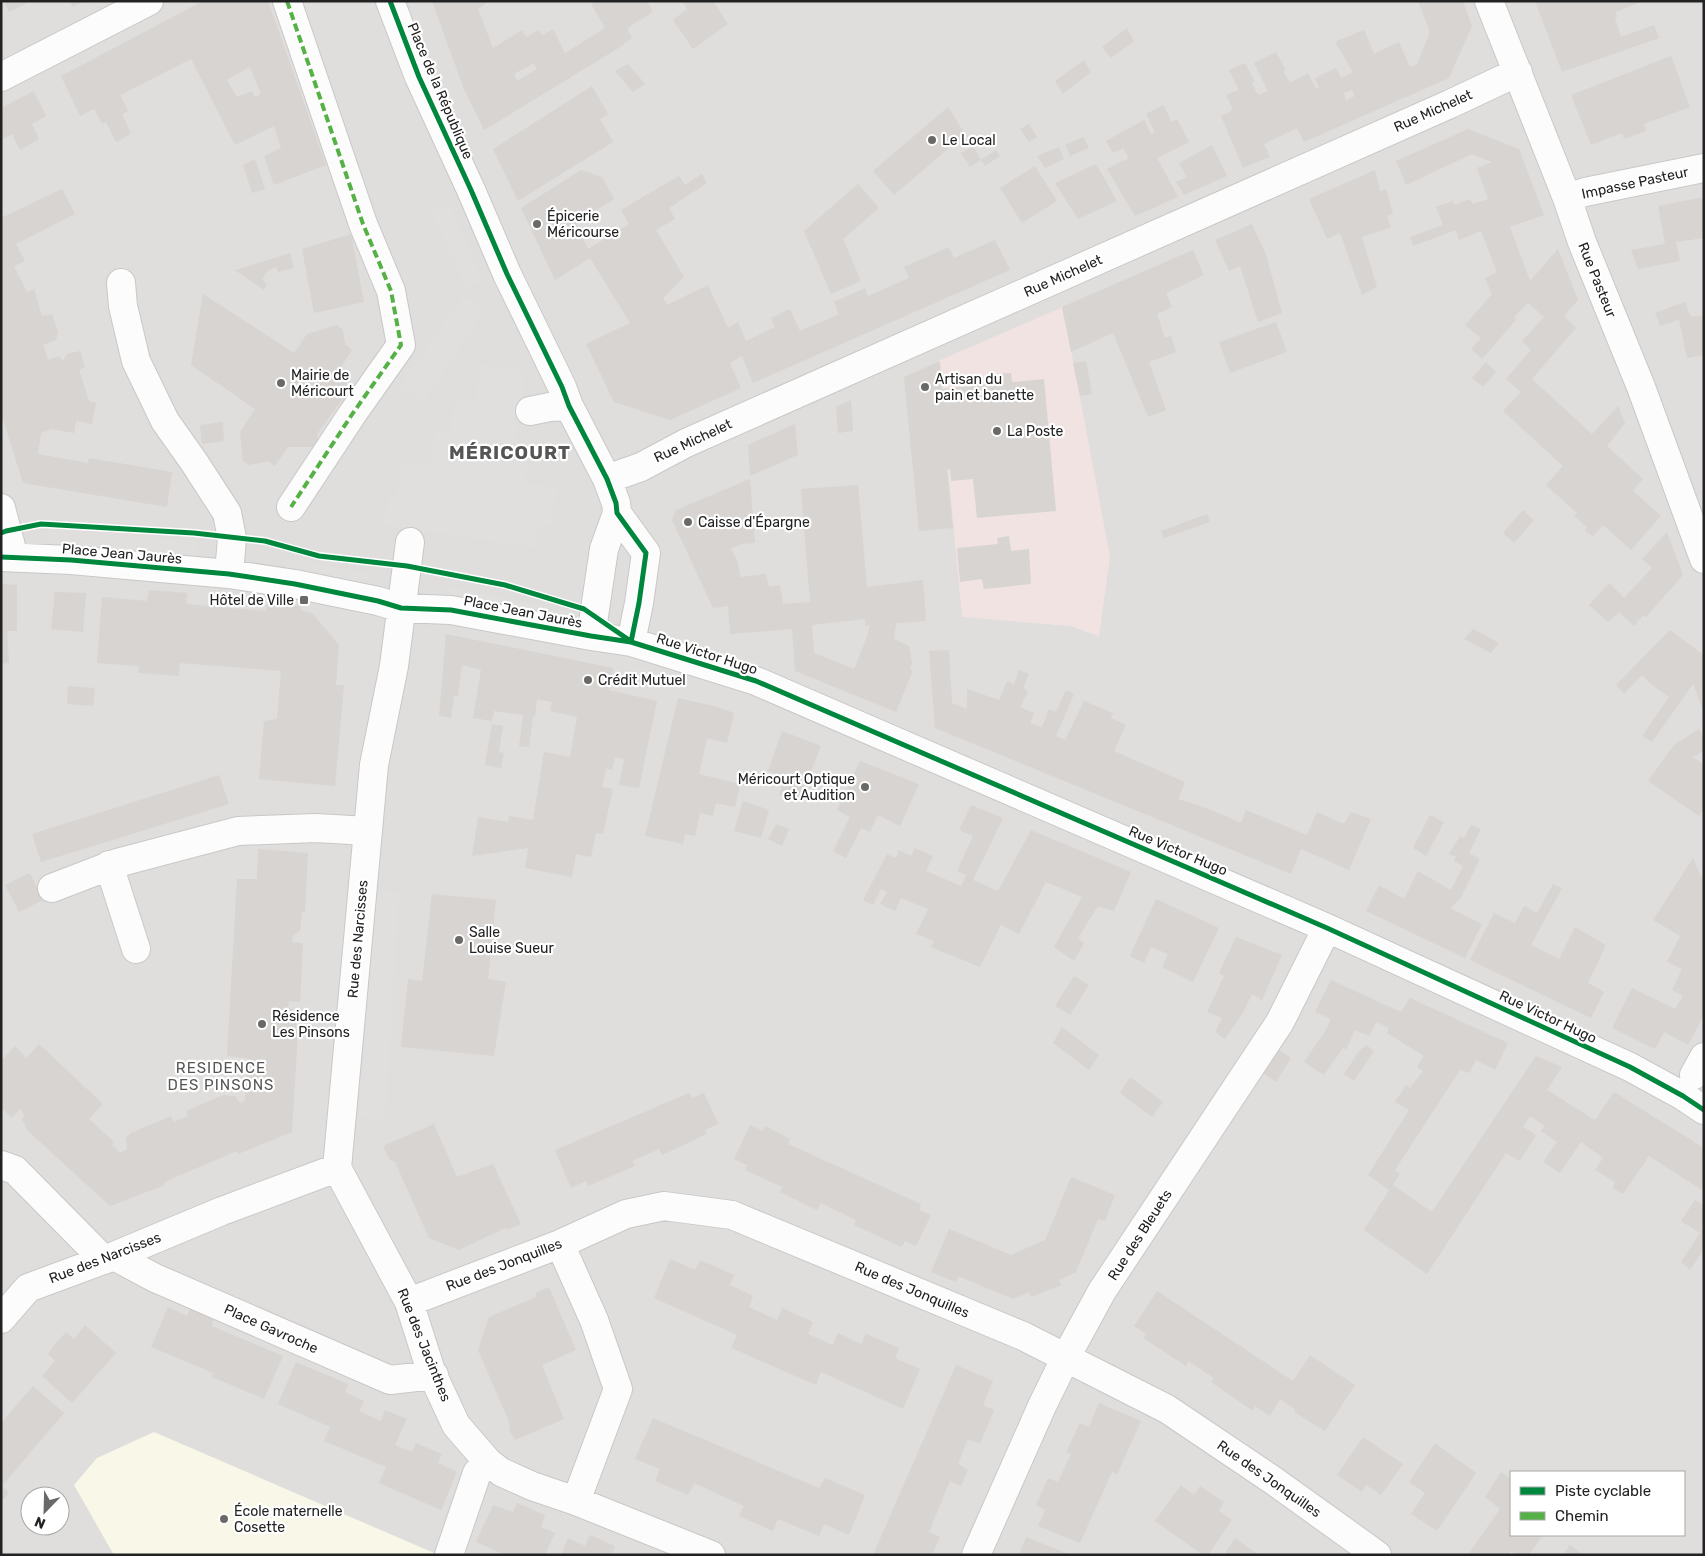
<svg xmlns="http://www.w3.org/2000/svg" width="1705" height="1556" viewBox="0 0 1705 1556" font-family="Rubik,sans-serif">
	<rect width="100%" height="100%" fill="#f0eeeb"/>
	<path fill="#dfdedc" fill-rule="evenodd" d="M1 1H1704V1555H433L434 1553 75 1485 114 1555H1ZM1063 307 1099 636 1072 626 962 616ZM1511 1472H1684V1535H1511ZM30 1496H60V1526H30Z"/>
	<path fill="#f1e3e1" d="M1063 307 1110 557 1099 636 1072 626 962 617 938 361Z"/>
	<path fill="#f8f7e8" d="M154 1432 434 1553 433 1555H114L74 1485 97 1458Z"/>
	<path fill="#e0dfde" d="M448 203 483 280 467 288 431 211Z
		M463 296 485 310 423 402 400 387Z
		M481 364 525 371 514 446 530 449 524 483 557 488 551 525 539 524 535 548 384 524 388 497 397 498 403 461 430 465 435 433 449 435 455 397 476 400Z
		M48 529 198 542 196 565 46 552Z
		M285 558 370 573 368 585 284 571Z
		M449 587 546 607 544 617 447 597Z
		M376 890 399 892 385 1119 359 1117Z"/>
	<path fill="#d7d4d2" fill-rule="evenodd" d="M4 1H27V3L9 12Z
		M70 1H85L73 7Z
		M203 1H268L326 165 274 185 264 156 281 148 274 126 235 145 191 59 120 95 128 111 122 114 131 134 116 142 106 122 102 124 94 109 80 116 61 76ZM250 67 261 94 255 97 252 91 237 97 227 80Z
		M432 1H489L478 9 493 48 522 30 526 37 539 30 542 36 553 29 565 53 605 28 591 4 596 1H647L653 12 627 28 632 38 617 49 484 130 464 89ZM534 63 537 69 517 81 514 74Z
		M682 1H713L728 24 693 49 673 20 687 9Z
		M1418 1H1463L1472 26 1449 78 1304 142 1297 128 1264 144 1270 157 1243 168 1221 116 1233 110 1226 95 1239 90 1229 70 1245 63 1255 82 1252 83 1258 95 1268 91 1254 63 1276 52 1286 70 1283 71 1290 83 1308 73 1316 89 1319 88 1315 78 1336 68 1341 78 1353 72 1335 42 1364 30 1374 54 1399 42 1410 67 1417 64 1430 32ZM1352 90 1355 96 1346 100 1344 93Z
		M1535 1H1643L1616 12 1617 17 1615 18 1621 37 1654 25 1659 38 1562 72Z
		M1127 28 1134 41 1111 58 1102 47Z
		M1671 56 1690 107 1644 124 1646 131 1624 139 1622 133 1591 145 1571 95Z
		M1084 60 1091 72 1063 94 1055 81Z
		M628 64 645 84 633 92 615 71Z
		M592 86 608 114 600 119 613 142 518 201 493 149Z
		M34 91 46 116 32 124 39 139 20 150 12 134 1 140V108Z
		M1163 105 1172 122 1177 119 1189 142 1157 158 1178 197 1135 216 1107 169 1129 158 1123 148 1113 153 1106 141 1144 120 1151 134 1155 132 1146 114Z
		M948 107 965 134 894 195 873 171Z
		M1029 124 1037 137 1029 142 1020 129Z
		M1468 129 1519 149 1544 215 1510 227 1530 281 1558 249 1578 300 1564 316 1576 328 1532 379 1592 434 1618 406 1625 423 1607 446 1643 479 1633 491 1661 516 1631 550 1603 525 1593 536 1585 531 1587 527 1574 516 1577 513 1546 485 1563 466 1503 411 1521 392 1506 379 1531 350 1522 341 1544 317 1528 303 1514 317 1516 320 1482 359 1471 349 1481 338 1465 325 1492 294 1485 278 1497 272 1481 231 1459 240 1456 230 1413 246 1410 237 1443 225 1436 207 1453 201 1454 205 1470 199 1473 204 1488 199 1477 168 1492 162 1472 154 1406 185 1396 161Z
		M1083 137 1089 148 1070 156 1065 145Z
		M1212 145 1227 176 1184 195 1176 182 1187 177 1179 163Z
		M973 146 981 160 970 167 961 153Z
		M1059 147 1064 159 1045 168 1037 156Z
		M996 150 1000 156 985 166 981 160Z
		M255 159 265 189 252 193 243 165Z
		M1096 164 1117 201 1078 219 1055 183Z
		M1035 166 1057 201 1022 223 1000 188Z
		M581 170 602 177 614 199 576 223 588 249 629 224 621 210 679 176 685 185 702 174 707 183 669 208 675 219 656 230 684 277 663 298 667 305 708 285 728 328 738 322 746 341 775 327 771 318 790 309 800 331 839 314 834 302 865 288 868 296 909 278 904 267 949 247 954 258 995 240 1010 270 753 383 742 356 730 363 741 388 670 420 614 402 586 344 630 323 590 258 555 280 521 208Z
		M1375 170 1380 191 1386 189 1393 214 1387 216 1391 227 1362 237 1377 287 1362 295 1340 233 1327 239 1309 199Z
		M858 184 879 208 843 239 861 281 831 294 804 231Z
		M62 189 75 214 16 244 25 261 14 266 27 292 34 289 42 316 52 314 58 332 56 340 43 345 48 360 59 356 63 361 67 354 80 351 85 367 79 370 89 401 96 403 92 424 76 421 74 433 52 429 41 433 38 454 88 463 89 458 172 472 167 507 23 483 1 413V218Z
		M1704 197V238L1676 242 1680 261 1638 269 1631 250 1665 244 1658 206Z
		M1252 224 1266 255 1282 313 1258 322 1240 266 1229 271 1215 240Z
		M351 234 364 302 314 313 302 249Z
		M1193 250 1204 275 1166 293 1172 307 1157 314 1165 338 1171 336 1176 352 1149 362 1166 410 1148 417 1113 333 1071 352 1062 307Z
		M290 253 294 268 278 272 276 267 267 271 262 280 267 284 264 290 235 270Z
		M203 294 294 353 307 334 336 325 343 330 345 344 352 350 341 367 352 398 342 400 319 431 317 434 319 447H288L275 466 268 461 249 465 243 461 240 432 255 409 191 365Z
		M1685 302 1691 317 1704 315V355L1687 358 1679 320 1660 326 1655 313Z
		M1276 322 1287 352 1230 373 1219 342Z
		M940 361 942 389 996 383V374L1011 373 1012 382 1044 379 1056 511 977 518 973 479 951 481 950 469 947 470 953 528 919 531 904 377Z
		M1086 361 1092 394 1080 396 1073 363Z
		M1486 362 1496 372 1483 387 1472 378Z
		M851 400 853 431 838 433 836 407Z
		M223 422 224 441 202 444 200 425Z
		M795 424 798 455 750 476 748 445Z
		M750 479 755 543 741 544 731 549 738 562 740 577 766 574 769 587 780 585 783 604 810 602 801 489 858 485 867 587 923 580 926 621 896 623 894 639 909 646 912 663 910 669 913 670 896 712 795 671 792 629 730 634 728 606 713 608 672 520 676 510ZM865 619V626L870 625 867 637 854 669 814 653 812 625Z
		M1523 510 1534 520 1514 543 1503 533Z
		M1207 514 1210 522 1164 538 1161 531Z
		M1667 532 1683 575 1646 617 1643 615 1634 626 1619 612 1608 622 1589 605 1609 583 1624 598 1652 568 1642 559Z
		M1009 536 1011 551 1029 549 1031 584 984 589 982 579 960 582 957 548 998 544 997 538Z
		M1 584 17 585V631H7L9 663 1 664Z
		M149 590 187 593 186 604 266 611 267 603 301 606V611L312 613 339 645 336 685H344L335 786 259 779 264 721 277 719 281 671 180 663 179 676 138 673 139 666 97 663 102 597 147 601Z
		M55 592 86 593 83 632 51 629Z
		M1473 629 1499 643 1491 653 1464 639Z
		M1670 630 1704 655V713L1693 684 1652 742 1642 736 1669 697 1652 685 1642 675 1624 694 1616 685Z
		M446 634 613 668 609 690 657 701 639 788 619 785 624 759 615 757 612 770 606 768 602 787 613 789 603 834 596 833 591 857 576 854 572 877 525 868 528 848 472 856 478 817 508 822 509 816 533 820 544 752 570 757 577 717 550 711 552 702 537 699 535 717H533L529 747 519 746 523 715 494 711 492 721 473 718 481 670 462 665 458 696H454L451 718 439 716Z
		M949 650 952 703 967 709V689L999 700 1007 681 1014 684 1019 670 1029 674 1023 688 1028 691 1020 707 1034 713 1030 723 1042 727 1049 709 1056 712 1066 690 1074 694 1056 736 1065 740 1084 701 1113 713 1111 718 1126 725 1114 751 1185 782 1178 799 1209 809 1241 823 1246 810 1307 835 1317 812 1344 824 1351 812 1371 819 1349 870 1301 849 1291 874 935 728 929 651Z
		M68 686 95 688 93 706 67 704Z
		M678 698 714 706 734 713 727 743 707 738 699 774 740 784 735 807 716 803 713 816 700 813 695 836 685 834 683 844 645 836Z
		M492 724 503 726 499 752 504 753 501 768 485 765Z
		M1699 729 1704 737V751L1693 757 1704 765V809L1699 816 1648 781 1674 745Z
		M782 731 821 746 799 802 779 795 785 777 768 771Z
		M860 761 919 784 900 826 878 815 870 832 861 828 846 858 833 851 850 817 837 810Z
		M219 775 229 804 41 862 32 834Z
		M743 801 769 810 761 838 734 831Z
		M971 805 1003 818 973 880 998 891 1031 830 1131 872 1114 911 1098 906 1078 938 1084 943 1074 961 1054 947 1082 897 1046 882 1019 934 1001 925 980 967 931 947 934 941 916 934 928 909 901 898 895 911 880 904 887 892 881 889 873 905 863 900 887 854 896 858 899 850 911 856 915 848 933 856 926 871 961 886 966 875 957 871 973 836 959 830Z
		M1430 815 1444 822 1426 856 1413 848Z
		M776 824 789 829 782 846 768 839Z
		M1471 825 1481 829 1469 853 1480 859 1460 899 1450 908 1482 924 1465 958 1366 911 1379 885 1404 899 1418 871 1451 890 1463 866 1454 861 1456 857 1449 854 1460 836 1464 838Z
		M258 849 308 853 305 912H302L300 931 293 935 292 942 303 943 300 1002 289 1001 288 1008H291L294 1012 296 1018V1030H298L292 1132 238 1154 237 1151 164 1182 165 1185 110 1206 28 1131 22 1119 24 1115 20 1108 12 1118 1 1107V1061L15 1046 26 1058 39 1044 103 1104 89 1119 114 1142 112 1144 120 1153 127 1149 126 1138 131 1133 171 1116 174 1122 188 1116 186 1111 223 1095 235 1096 240 1103 245 1101 247 1058 227 1056 237 879H257Z
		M1693 858 1701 877 1704 875V1015L1688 1045 1664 1032 1655 1049 1612 1028 1632 988 1675 1009 1683 996 1672 990 1682 969 1667 962 1680 936 1653 920Z
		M30 873 43 900 19 912 5 885Z
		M1553 884 1562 888 1531 945 1559 959 1575 927 1606 945 1588 983 1604 992 1591 1018 1470 960 1494 913 1515 923 1524 906 1537 913Z
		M432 894 496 900 488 979 506 982 494 1056 401 1047 408 979 422 981Z
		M1156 899 1219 928 1193 982 1162 967 1168 954 1151 947 1144 963 1130 956Z
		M1236 937 1282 955 1262 1000 1252 994 1244 1011 1225 1039 1215 1032 1222 1018 1207 1012 1224 976 1219 973Z
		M1074 976 1089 985 1070 1015 1055 1006Z
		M1331 980 1401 1012 1410 998 1508 1043 1495 1070 1476 1060 1469 1073 1460 1070 1395 1170 1400 1174 1393 1185 1432 1212 1536 1056 1562 1067 1547 1090 1595 1120 1614 1092 1704 1148V1187L1702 1190 1649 1156 1623 1194 1612 1188 1615 1182 1595 1170 1603 1158 1581 1142 1560 1173 1543 1162 1557 1142 1541 1131 1545 1126 1530 1116 1523 1127 1536 1135 1520 1161 1506 1153 1427 1274 1364 1230 1389 1190 1368 1175 1409 1110 1395 1102 1406 1085 1410 1088 1423 1071 1417 1067 1424 1056 1387 1033 1389 1028 1376 1022 1369 1036 1355 1030 1346 1050 1343 1048 1324 1075 1304 1062 1324 1033 1331 1019 1315 1012Z
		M1062 1027 1099 1055 1089 1070 1053 1043Z
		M1366 1045 1374 1051 1354 1081 1344 1074 1359 1051Z
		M1279 1050 1291 1058 1276 1082 1263 1073Z
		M1130 1077 1163 1102 1152 1117 1120 1093Z
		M689 1093 692 1098 704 1093 711 1108 718 1124 705 1130 707 1134 662 1155 659 1149 632 1161 635 1166 588 1186 586 1181 571 1188 555 1150Z
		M434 1124 457 1177 493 1164 521 1224 509 1229 505 1228 459 1250 429 1238 395 1162 390 1160 383 1146Z
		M750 1125 763 1131 765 1126 790 1139 788 1144 921 1204 919 1210 931 1215 916 1246 905 1241 902 1247 854 1225 856 1220 821 1203 817 1210 780 1192 782 1187 745 1170 747 1165 734 1159Z
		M1071 1177 1115 1195 1105 1221 1098 1219 1076 1272 1059 1280 1061 1285 1031 1297 1029 1292 1013 1299 958 1276 956 1282 931 1272 949 1229 1011 1255 1045 1240Z
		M1695 1200 1704 1206V1249L1690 1270 1681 1262 1700 1233 1681 1221Z
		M670 1259 695 1270 700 1260 734 1275 730 1285 753 1296 749 1307 777 1320 782 1308 813 1322 808 1334 833 1345 838 1333 861 1344 866 1334 899 1348 895 1358 920 1369 903 1409 821 1372 816 1385 731 1348 737 1335 654 1298Z
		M549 1287 576 1350 542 1365 564 1419 515 1440 509 1430 510 1424 478 1350 489 1317 536 1297V1293Z
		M1157 1291 1293 1381 1310 1355 1355 1385 1325 1431 1294 1412 1295 1409 1280 1399 1270 1416 1255 1406 1253 1411 1211 1382 1214 1378 1188 1361 1186 1366 1143 1338 1146 1334 1134 1326Z
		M191 1306 215 1316 212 1326 283 1356 264 1399 212 1377 213 1373 151 1347 168 1307 187 1316Z
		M85 1325 116 1353 72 1403 42 1376 55 1361 48 1354 56 1343 66 1332 74 1339Z
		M296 1362 348 1384 345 1392 364 1401 359 1411 381 1421 385 1410 407 1419 395 1445 412 1452 416 1443 442 1454 438 1463 457 1472 441 1510 379 1483 386 1467 324 1441 330 1427 278 1404Z
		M956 1365 993 1381 983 1405 994 1410 980 1444 968 1439 958 1464 968 1470 961 1486 950 1481 929 1532 940 1537 932 1555H873Z
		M33 1386 64 1413 2 1486 9 1493 1 1502V1423Z
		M1099 1403 1141 1421 1117 1475 1112 1472 1080 1543 1038 1526 1045 1510 1036 1505 1048 1478 1058 1482 1071 1454 1066 1452 1080 1423 1089 1427Z
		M653 1418 819 1488 825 1478 865 1495 849 1535 824 1524 819 1536 778 1519 773 1531 739 1516 744 1506 694 1483 688 1495 655 1481 660 1469 635 1459Z
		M1363 1437 1403 1464 1381 1495 1366 1485 1362 1492 1337 1475Z
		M1435 1443 1476 1473 1437 1531 1411 1514 1425 1493 1409 1482Z
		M1501 1472 1511 1479V1535H1543L1529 1555H1516L1511 1551 1508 1555H1472L1469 1553 1500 1509 1485 1497Z
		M1181 1485 1194 1495 1200 1486 1224 1502 1219 1511 1232 1520 1208 1555H1203L1155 1521Z
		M517 1503 545 1515 541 1527 555 1533 545 1555H505L476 1542 493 1505 513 1512Z
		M590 1535 615 1546 612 1555H561L568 1538 585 1546Z
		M1026 1537 1071 1555H1019Z
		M1235 1538 1259 1555H1224Z
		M1570 1545 1584 1555H1563Z"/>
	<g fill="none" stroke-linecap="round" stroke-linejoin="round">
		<g stroke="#c9c8c7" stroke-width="30">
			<path id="minor" d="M287 1 363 224 391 291 401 345 353 413 291 507
				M390 1 419 77 471 190 507 274 562 387 569 406 607 479 616 503 617 513 646 553 639 603 631 642
				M1489 1 1567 198 1582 242 1641 387 1704 559
				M1 77 149 1
				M1567 198 1585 192 1704 168
				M121 283 123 306 136 361 165 421 194 462 227 513 232 538 229 574
				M530 411 550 407 569 406
				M607 479 641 467 686 443 1450 104 1518 72
				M1 508 11 546 9 557
				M1 557 71 560 229 574 295 584 378 601 401 608 451 610 591 636 631 642 756 681 1327 928 1630 1067 1683 1096 1704 1110
				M591 636 604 549 617 513
				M109 865 136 949
				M52 888 117 863 238 831 316 828 368 831
				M1694 1075 1704 1057
				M1 1165 15 1170 104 1260
				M337 1168 409 1302 431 1371 456 1425 488 1462 501 1472 532 1486 576 1501 711 1555
				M560 1244 594 1320 618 1389 576 1501
				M114 1256 155 1278 390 1380 434 1375
				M409 1302 560 1244 626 1214 664 1206 732 1215 1023 1336 1167 1409 1274 1481 1377 1555
				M1 1319 28 1288 114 1256 222 1211 337 1168 374 765 394 666 410 542
				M449 1555 477 1473 488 1462
				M976 1555 1042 1406 1066 1357 1102 1291 1280 1022 1327 928"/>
		</g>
		<use href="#minor" stroke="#fdfcfc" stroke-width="28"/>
		<path stroke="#55b145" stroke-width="4" stroke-dasharray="8 4" stroke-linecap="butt" d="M287 1 363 224 391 291 401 345 353 413 291 507"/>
		<g stroke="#fff" stroke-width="8">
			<path id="cycleway" d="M390 1 419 77 471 190 507 274 562 387 569 406 607 479 616 503 617 513 646 553 639 603 631 642
				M1 533 6 531 41 524 194 533 265 541 319 556 407 566 505 585 584 609 629 640
				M1 557 71 560 229 574 295 584 378 601 401 608 451 610 591 636 631 642 756 681 1327 928 1630 1067 1683 1096 1704 1110"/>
		</g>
		<use href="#cycleway" stroke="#00873e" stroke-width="5"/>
	</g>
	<g fill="#6a6968" stroke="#fff" stroke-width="2">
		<circle cx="932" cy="140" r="5"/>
		<circle cx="537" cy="224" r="5"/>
		<circle cx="281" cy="383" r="5"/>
		<circle cx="925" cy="387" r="5"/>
		<circle cx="997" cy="431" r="5"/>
		<circle cx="688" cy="522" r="5"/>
		<rect x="299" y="595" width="10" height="10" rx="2.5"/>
		<circle cx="588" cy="680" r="5"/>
		<circle cx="865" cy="787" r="5"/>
		<circle cx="459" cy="940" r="5"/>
		<circle cx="262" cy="1024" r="5"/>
		<circle cx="224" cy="1519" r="5"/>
	</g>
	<g text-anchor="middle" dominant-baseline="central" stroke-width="4.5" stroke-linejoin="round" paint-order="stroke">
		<g font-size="14" fill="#222" stroke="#fff">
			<text transform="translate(440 91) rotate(67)">Place de la République</text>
			<text transform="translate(1433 111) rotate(-24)">Rue Michelet</text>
			<text transform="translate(1635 183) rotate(-12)">Impasse Pasteur</text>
			<text transform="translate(1063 276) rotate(-24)">Rue Michelet</text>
			<text transform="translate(1597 280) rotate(68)">Rue Pasteur</text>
			<text transform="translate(693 441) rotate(-25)">Rue Michelet</text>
			<text transform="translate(122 554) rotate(5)">Place Jean Jaurès</text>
			<text transform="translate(523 612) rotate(11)">Place Jean Jaurès</text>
			<text transform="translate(707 654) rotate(18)">Rue Victor Hugo</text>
			<text transform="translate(1178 851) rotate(23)">Rue Victor Hugo</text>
			<text transform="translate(358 939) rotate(-85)">Rue des Narcisses</text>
			<text transform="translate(1548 1017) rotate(25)">Rue Victor Hugo</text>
			<text transform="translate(1140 1235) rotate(-57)">Rue des Bleuets</text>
			<text transform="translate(105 1258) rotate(-21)">Rue des Narcisses</text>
			<text transform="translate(504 1265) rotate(-21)">Rue des Jonquilles</text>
			<text transform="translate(912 1290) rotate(23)">Rue des Jonquilles</text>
			<text transform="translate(271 1329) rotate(24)">Place Gavroche</text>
			<text transform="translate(424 1345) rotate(68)">Rue des Jacinthes</text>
			<text transform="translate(1269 1479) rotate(35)">Rue des Jonquilles</text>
		</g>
		<g font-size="14" fill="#222" stroke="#fff" text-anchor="start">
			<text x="942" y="140">Le Local</text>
			<text x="547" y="216">Épicerie<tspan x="547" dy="16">Méricourse</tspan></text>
			<text x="291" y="375">Mairie de<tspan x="291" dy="16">Méricourt</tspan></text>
			<text x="935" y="379">Artisan du<tspan x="935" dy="16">pain et banette</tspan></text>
			<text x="1007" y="431">La Poste</text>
			<text x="698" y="522">Caisse d'Épargne</text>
			<text x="294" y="600" text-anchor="end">Hôtel de Ville</text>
			<text x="598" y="680">Crédit Mutuel</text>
			<text x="855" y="779" text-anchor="end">Méricourt Optique<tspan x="855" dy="16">et Audition</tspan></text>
			<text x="469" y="932">Salle<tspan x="469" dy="16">Louise Sueur</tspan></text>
			<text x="272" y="1016">Résidence<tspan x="272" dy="16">Les Pinsons</tspan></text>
			<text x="234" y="1511">École maternelle<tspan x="234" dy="16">Cosette</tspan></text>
		</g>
		<g font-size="15" letter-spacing="1" fill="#555" stroke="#fff">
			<text x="221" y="1068">RESIDENCE<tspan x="221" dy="17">DES PINSONS</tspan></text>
		</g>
		<g font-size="19" font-weight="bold" letter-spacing="1" fill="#555" stroke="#fff">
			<text x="510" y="452">MÉRICOURT</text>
		</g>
	</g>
	<rect width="1705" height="1556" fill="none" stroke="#222222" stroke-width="5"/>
	<rect x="1510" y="1471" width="175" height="65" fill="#ffffff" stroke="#a7a7a7"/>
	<rect x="1520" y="1487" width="25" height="8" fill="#00873e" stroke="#a7a7a7"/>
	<text x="1555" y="1496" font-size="15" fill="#222222">Piste cyclable</text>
	<rect x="1520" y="1512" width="25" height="8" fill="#55b145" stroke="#a7a7a7"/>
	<text x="1555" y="1521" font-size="15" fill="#222222">Chemin</text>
	<g transform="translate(45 1511) rotate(203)"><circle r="24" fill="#ffffff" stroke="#a7a7a7"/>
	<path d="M0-4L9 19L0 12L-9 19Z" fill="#6a6968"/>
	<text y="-8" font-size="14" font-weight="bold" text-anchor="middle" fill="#222222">N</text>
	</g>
</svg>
